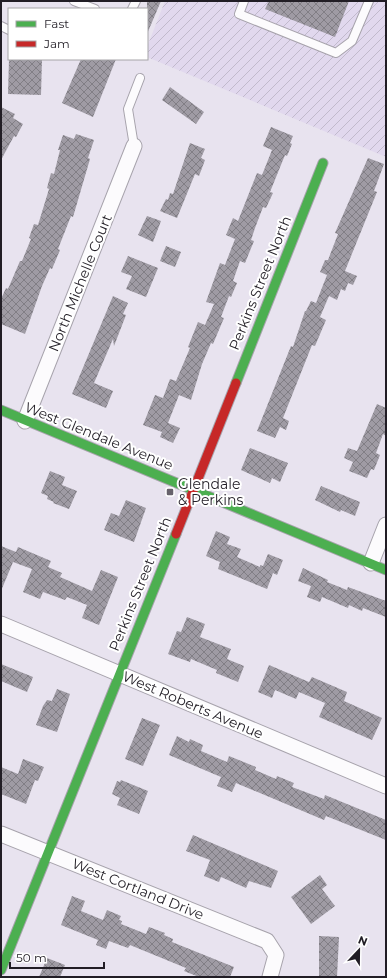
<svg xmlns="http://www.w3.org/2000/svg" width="387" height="978" viewBox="0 0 387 978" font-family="Montserrat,sans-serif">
	<defs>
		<pattern id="industrial-furrows" width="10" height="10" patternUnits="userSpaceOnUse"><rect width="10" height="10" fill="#e1d8ee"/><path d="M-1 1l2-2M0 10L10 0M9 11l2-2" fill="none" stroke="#c1b9cc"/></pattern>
		<pattern id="building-cross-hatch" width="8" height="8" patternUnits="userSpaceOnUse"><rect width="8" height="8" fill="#9f9ba4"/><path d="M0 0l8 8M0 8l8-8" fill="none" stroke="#817e85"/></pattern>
	</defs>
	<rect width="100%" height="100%" fill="#e8e3ef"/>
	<path fill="url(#industrial-furrows)" d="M165 1H386V157L147 57V47Z"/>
	<path fill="url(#building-cross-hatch)" d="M147 1H161L147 34Z
		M269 1H349L335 37 265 9Z
		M9 59H42L41 95 8 94Z
		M81 59H116L93 117 62 103Z
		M170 87 204 112 196 124 162 100Z
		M1 107 15 114 13 118 23 124 16 137 14 136 1 160Z
		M271 127 293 136 290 143 292 144 287 156 285 155 270 192 273 193 266 208 263 207 255 228 251 240 254 241 245 263 240 261 233 281 237 283 231 297 229 296 221 317 224 318 213 344 211 343 202 364 191 400 179 395 168 423 180 428 173 443 160 437 162 432 143 425 155 395 163 398 170 379 176 381 190 348 188 347 198 322 205 325 214 304 206 302 220 263 225 265 235 239 226 235 233 218 238 221 257 173 262 175 272 150 263 146Z
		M76 134 94 140 88 158 90 159 73 217 71 216 58 249 60 250 52 269 50 268 42 286 25 334 1 324V299L6 288 8 289 20 261H22L31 239 29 238 34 224 38 225 49 189 47 188 51 173 54 174 60 150H58L63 135 74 139Z
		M190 143 205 149 201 158 205 160 199 176 195 174 177 218 160 211 166 199 168 200 170 193 173 194Z
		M368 158 384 164 374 191 377 192 345 271 357 276 353 285 348 283 345 291 341 289 337 300 329 296 320 317 326 320 315 346 312 345 283 418 289 421 286 430 280 427 275 438 257 431 291 346 293 347 305 311H306L311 301 316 303 327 275 320 272 325 260H328L338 234 335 233Z
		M147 216 161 221 153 242 138 235Z
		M166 246 181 252 175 267 160 261Z
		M128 256 158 268 146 297 126 289 132 276 121 272Z
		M113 296 128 303 123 314 126 315 114 346 113 339 94 383 113 391 106 408 72 394Z
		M377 404 386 408V436L383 434 376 453 380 455 374 470 371 469 367 478 349 471 353 462 344 458 348 448 357 451Z
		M250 448 288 463 280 482 272 478 270 483 241 470Z
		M50 471 65 477 62 485 77 491 69 509 53 503 54 502 47 499 48 496 41 493Z
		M321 486 360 502 355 516 341 510 340 512 315 500Z
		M126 500 146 508 134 542 104 530 111 513 119 516Z
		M216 531 230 537 227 544 241 549 237 557 260 567V565L263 566 268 554 283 560 277 575 273 573 267 589 218 569 220 562 206 556Z
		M1 546 16 552 18 547 51 561 48 567 62 573 60 577 92 591 101 570 118 577 99 625 82 618 87 605 67 597 65 600 43 592 40 599 23 592 32 569 13 562 1 591Z
		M303 568 328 580 327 582 347 590 348 587 386 601V617L363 608 362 611 349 605 348 608 322 597 320 602 307 597 311 586 298 581Z
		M187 617 205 624 200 637 231 649 227 659 244 666 238 682 216 673 217 670 191 659 190 662 168 654 177 631 181 632Z
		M1 664 33 677 27 692 1 681Z
		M269 665 309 682 312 677 347 692 344 701 382 718 372 740 319 717 325 703 299 692 296 699 275 690 272 698 258 692Z
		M57 689 70 694 57 732 36 725 43 706 47 700 52 701Z
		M142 718 160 725 143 766 125 759Z
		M177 736 189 742 190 739 203 745 201 751 227 762 229 756 256 767 255 770 276 779 277 776 294 783 292 787 324 799 325 795 386 820V840L326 816 324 820 236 783 232 792 217 786 221 777 169 755Z
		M23 759 44 767 38 781 35 780 26 804 1 794V767L18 774Z
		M121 780 148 791 139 814 117 805 120 798 112 794 117 781 120 782Z
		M193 835 278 871 271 888 249 881 246 888 221 877 219 882 204 876 210 860 186 851Z
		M320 875 327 885 322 889 335 906 311 924 291 897Z
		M72 896 85 901 81 911 103 920 107 910 121 916 119 920 122 921 121 924 146 934 149 927 165 933 164 935 173 939 172 942 234 967 230 977H199L184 971 186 968 130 945 128 948 109 941 106 949 96 945 98 940 61 925Z
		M319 936 339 937 337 977H319Z
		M47 958 65 965 60 977H39Z"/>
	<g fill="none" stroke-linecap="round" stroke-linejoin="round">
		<g stroke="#a7a3ac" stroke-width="10">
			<path id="lane" d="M74 1 95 9
				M244 1 239 14 336 53 352 41 369 1
				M132 9 136 1
				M1 26 9 30
				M134 146 128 109 140 78"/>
		</g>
		<g stroke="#a7a3ac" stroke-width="17">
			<path id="street" d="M25 421 134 146
				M371 563 386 525
				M1 624 386 786
				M1 834 267 941 276 955 270 977"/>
		</g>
		<g stroke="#a7a3ac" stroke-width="11">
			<path id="fast" d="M236 383 323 163
				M1 410 386 570
				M1 970 176 534"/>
		</g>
		<g stroke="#a7a3ac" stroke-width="11">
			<path id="jam" d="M176 534 236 383"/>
		</g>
		<use href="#lane" stroke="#fcfbfd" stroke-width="8"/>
		<use href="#street" stroke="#fcfbfd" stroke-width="15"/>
		<use href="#fast" stroke="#4caf50" stroke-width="9"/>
		<use href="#jam" stroke="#c62828" stroke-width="9"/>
	</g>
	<rect fill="#67626c" stroke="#fff" stroke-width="1.5" x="166" y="488" width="8" height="8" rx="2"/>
	<g text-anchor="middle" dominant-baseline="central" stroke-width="4" stroke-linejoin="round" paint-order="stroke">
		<g font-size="14" fill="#211d25" stroke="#fff">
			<text transform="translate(80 283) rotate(-68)">North Michelle Court</text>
			<text transform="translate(260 283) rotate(-68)">Perkins Street North</text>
			<text transform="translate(99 436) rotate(22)">West Glendale Avenue</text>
			<text transform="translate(140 584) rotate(-68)">Perkins Street North</text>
			<text transform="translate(193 705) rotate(23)">West Roberts Avenue</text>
			<text transform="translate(138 889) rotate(22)">West Cortland Drive</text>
		</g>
		<g font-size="14" fill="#211d25" stroke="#fff" text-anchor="start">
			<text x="178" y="484">Glendale<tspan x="178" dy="16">&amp; Perkins</tspan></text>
		</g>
	</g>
	<rect width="387" height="978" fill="none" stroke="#211d25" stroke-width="4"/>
	<rect x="8" y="8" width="140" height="52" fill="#ffffff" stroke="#a6a5a8"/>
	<rect x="16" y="21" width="20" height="6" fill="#4caf50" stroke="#a6a5a8"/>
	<text x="44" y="28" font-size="12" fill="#211d25">Fast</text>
	<rect x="16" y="41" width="20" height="6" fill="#c62828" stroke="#a6a5a8"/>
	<text x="44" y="48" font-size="12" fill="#211d25">Jam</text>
	<g transform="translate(359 950) rotate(22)" stroke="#ffffff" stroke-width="3" paint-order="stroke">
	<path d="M0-3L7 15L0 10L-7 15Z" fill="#211d25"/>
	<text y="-6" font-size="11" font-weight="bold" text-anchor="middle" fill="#211d25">N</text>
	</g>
	<path d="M10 962v6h94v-6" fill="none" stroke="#211d25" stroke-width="2"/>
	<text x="16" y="962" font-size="12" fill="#211d25" stroke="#ffffff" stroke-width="3" paint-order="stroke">50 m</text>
</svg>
